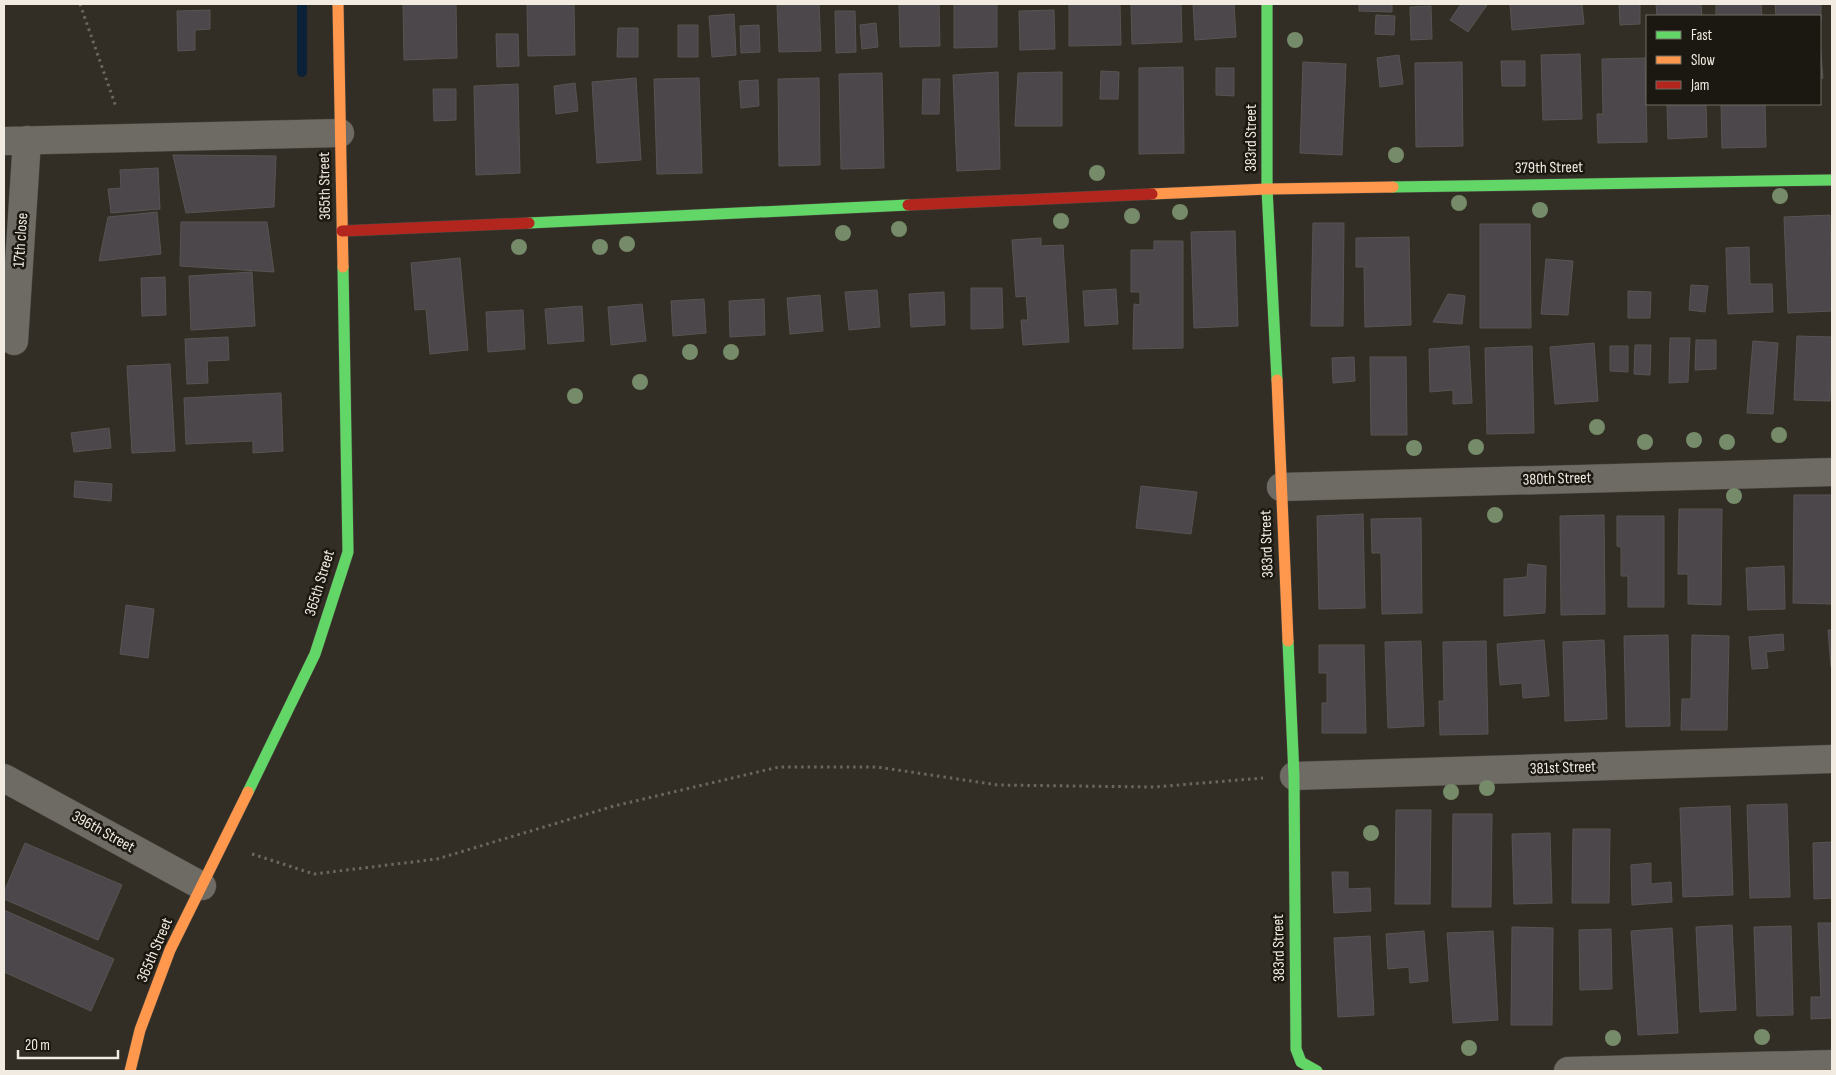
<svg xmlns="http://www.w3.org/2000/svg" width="1836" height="1075" viewBox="0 0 1836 1075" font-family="'Sofia Sans Condensed',sans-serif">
	<rect width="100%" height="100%" fill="#322e25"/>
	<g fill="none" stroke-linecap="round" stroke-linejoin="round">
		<path stroke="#0a2137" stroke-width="10" d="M302 72V4"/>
	</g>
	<path fill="#4c474a" stroke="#575453" d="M403 4H456L457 58 404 60Z
		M527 4H574L575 55 528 56Z
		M777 4H819L821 51 779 52Z
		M899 4H939L940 46 900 47Z
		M954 4H997V47L954 48Z
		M1069 4H1120L1121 45 1069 46Z
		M1131 4H1181L1182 42 1132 44Z
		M1193 4H1234L1236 37 1195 40Z
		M1359 4H1392V12L1359 11Z
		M1461 4 1487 5 1468 32 1450 20Z
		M1510 4H1582L1584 24 1512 30Z
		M1619 4H1640V24L1620 25Z
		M1656 4H1701L1702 16H1657Z
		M1716 4H1761L1762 16H1716Z
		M1775 4H1821V20L1820 16H1776Z
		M1431 6 1432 39 1411 40 1410 7Z
		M210 10V29L195 30V50L178 51 177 11Z
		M1054 10 1055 49 1020 50 1019 11Z
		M835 11H855L856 52 836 53Z
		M734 14 736 55 712 57 709 16Z
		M1376 15 1395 16 1394 35 1375 34Z
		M876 23 878 47 862 49 860 25Z
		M678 25H698V57H678Z
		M759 25 760 52 741 53 740 26Z
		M618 28H638V57H617Z
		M496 34H518L519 66 497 67Z
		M1820 44 1823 78 1820 79Z
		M1580 54 1582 119 1543 120 1541 55Z
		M1399 55 1403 84 1380 87 1377 58Z
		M1645 58 1647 142 1598 143 1597 114H1603L1602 59Z
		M1501 61H1525V86H1502Z
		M1303 62 1346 64 1342 155 1300 153Z
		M1462 62 1463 146 1416 147 1415 63Z
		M1183 67 1184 153 1139 154V68Z
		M1216 68H1234V96L1216 95Z
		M1101 71 1119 72 1118 99H1100Z
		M998 72 1000 169 957 171 953 75Z
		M1062 72V126H1015L1018 73Z
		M882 73 884 168 841 169 839 74Z
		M636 78 641 160 597 163 592 82Z
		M699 78 702 173 657 174 654 79Z
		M819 78 820 165 779 166 778 79Z
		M923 79H940L939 114H922Z
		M758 80 759 106 741 108 739 81Z
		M575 83 578 111 556 114 554 86Z
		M518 84 520 173 476 175 474 86Z
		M433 89H456V120L434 121Z
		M1667 104H1706L1707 137 1668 139Z
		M1721 104H1765L1766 147 1722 148Z
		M173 155 276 156 274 207 186 213Z
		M158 168 160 209 111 213 108 189 121 188 120 170Z
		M157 212 161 254 99 261 108 217Z
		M1830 215 1832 311 1788 313 1784 217Z
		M181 222H267L274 272 180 266Z
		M1313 223H1344L1343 326H1311Z
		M1480 224H1530L1531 328H1480Z
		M1235 231 1238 326 1194 328 1191 232Z
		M1409 237 1411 325 1365 327 1364 267H1356V238Z
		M1041 238V246L1063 245 1069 342 1023 345 1021 320H1028L1026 296 1016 297 1012 240Z
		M1154 241H1183V348L1133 349 1134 304 1140 305V292H1131V250H1154Z
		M1749 247 1750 284H1772L1773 312 1728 314 1726 248Z
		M460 258 468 350 430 354 426 309 415 310 411 263Z
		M1546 259 1573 261 1568 315 1541 314Z
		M252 272 255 326 191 330 189 276Z
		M165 277 166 315 142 316 141 278Z
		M1691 285 1708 286 1705 312 1689 310Z
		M971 288H1002L1003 328 971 329Z
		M1116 289 1118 324 1085 326 1083 291Z
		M877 290 880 327 849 330 845 292Z
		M1628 291 1651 292 1650 318H1628Z
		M944 292 945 325 911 327 909 294Z
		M1448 294 1465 296 1462 324 1433 322Z
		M820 295 823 331 790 334 787 298Z
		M704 299 706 333 673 336 671 301Z
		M764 299 765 335 730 337 729 301Z
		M642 304 646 341 611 345 608 307Z
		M582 306 584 341 548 344 545 309Z
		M523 310 525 349 488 352 486 312Z
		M1797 336 1832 337 1830 401 1794 400Z
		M228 337 229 360 207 361 208 383 187 384 185 339Z
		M1670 338H1690L1688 382 1669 383Z
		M1696 340H1716V369L1695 370Z
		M1753 341 1778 343 1773 414 1747 413Z
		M1594 343 1598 401 1555 404 1550 347Z
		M1635 345H1651L1650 375 1634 374Z
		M1469 346 1472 403 1453 404V390L1430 392 1429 349Z
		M1532 346 1534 433 1487 434 1485 348Z
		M1610 346H1628V372L1610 371Z
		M1354 357 1355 381 1333 383 1332 358Z
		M1370 357H1406L1407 435H1371Z
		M170 364 175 451 132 453 127 366Z
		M281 393 283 451 253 453V441L186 444 184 398Z
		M109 428 111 448 74 452 71 433Z
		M75 481 112 484 111 501 74 497Z
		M1141 486 1197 492 1191 534 1136 528Z
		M1794 495H1832V604L1793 603Z
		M1679 509H1722L1721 605 1688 604V574H1678Z
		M1363 514 1365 608 1319 609 1317 516Z
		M1604 515 1605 614 1561 615 1560 516Z
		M1617 516H1664V607H1628V576H1621V547L1617 546Z
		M1421 518 1422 613 1382 614 1381 553H1372L1371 519Z
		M1528 564 1546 566 1545 613 1504 616V579L1527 577Z
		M1784 566 1785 609 1748 610 1746 568Z
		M126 605 154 609 148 658 120 654Z
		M1828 630H1832V667H1831Z
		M1783 634 1784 650 1766 652 1768 668 1752 669 1749 637Z
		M1668 635 1670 726 1626 727 1624 636Z
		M1692 635 1729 636 1727 730H1681L1682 699H1691Z
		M1544 640 1549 696 1523 698 1522 683 1500 685 1497 644Z
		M1604 640 1607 719 1565 721 1563 642Z
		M1421 641 1424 726 1388 728 1385 642Z
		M1486 641 1488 734 1440 735 1439 701H1444L1443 642Z
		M1319 645H1364L1366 733H1322V703H1327V673H1319Z
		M1787 804 1790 897 1750 898 1747 805Z
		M1730 806 1733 895 1683 897 1680 808Z
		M1396 810H1431L1430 904H1395Z
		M1453 814H1492L1491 907H1452Z
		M1573 829H1610L1609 903H1572Z
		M1550 833 1552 903 1514 904 1512 834Z
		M1832 842V898L1814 899 1813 843Z
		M25 843 122 885 98 940 4 899V892Z
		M1651 863V884L1671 882 1672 902 1632 905 1631 865Z
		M1332 872H1348V889L1370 888 1371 911 1334 913Z
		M4 910 114 959 91 1011 4 972Z
		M1818 923H1832V1018L1811 1019V997H1821Z
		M1732 925 1736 1010 1700 1012 1696 927Z
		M1791 926 1793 1015 1757 1016 1754 927Z
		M1512 927 1553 928 1552 1025H1511Z
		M1672 928 1678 1033 1638 1035 1631 931Z
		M1611 929 1612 989 1580 990 1579 930Z
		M1424 931 1428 981 1410 983 1409 967 1388 969 1386 934Z
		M1493 931 1498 1020 1453 1023 1447 933Z
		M1370 936 1374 1015 1338 1017 1334 938Z"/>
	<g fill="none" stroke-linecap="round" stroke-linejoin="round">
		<g stroke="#4d4941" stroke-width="29">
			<path id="street" d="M4 141 340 133
				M14 341 27 140
				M1281 487 1832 472
				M1294 776 1832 759
				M4 778 202 886
				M1568 1071 1832 1064"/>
		</g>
		<g stroke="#4d4941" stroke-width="12">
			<path id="fast" d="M1267 4V189L1277 380
				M1393 187 1832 180
				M529 223 908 205
				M1288 641 1294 776 1296 1049 1301 1062 1317 1071
				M248 792 315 654 348 552 343 267"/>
		</g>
		<g stroke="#4d4941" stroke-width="12">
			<path id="slow" d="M338 4 343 267
				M1152 194 1267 189 1393 187
				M1277 380 1288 641
				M130 1071 140 1030 170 950 248 792"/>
		</g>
		<g stroke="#4d4941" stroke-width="12">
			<path id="jam" d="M908 205 1152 194
				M342 231 529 223"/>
		</g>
		<path stroke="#6a6761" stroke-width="3" stroke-dasharray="2.5 4" stroke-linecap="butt" d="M80 4 116 107
			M252 854 314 874 437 859 614 806 779 767H877L998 785 1154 787 1263 778"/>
		<use href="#street" stroke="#6e6a64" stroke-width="28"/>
		<use href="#fast" stroke="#63d668" stroke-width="11"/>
		<use href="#slow" stroke="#ff974d" stroke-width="11"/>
		<use href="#jam" stroke="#b3261e" stroke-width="11"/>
	</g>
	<g fill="#758b69">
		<circle cx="1295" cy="40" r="8"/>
		<circle cx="1396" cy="155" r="8"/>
		<circle cx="1097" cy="173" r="8"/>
		<circle cx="1780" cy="196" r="8"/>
		<circle cx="1459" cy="203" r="8"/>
		<circle cx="1540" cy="210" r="8"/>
		<circle cx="1180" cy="212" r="8"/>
		<circle cx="1132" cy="216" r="8"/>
		<circle cx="1061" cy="221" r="8"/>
		<circle cx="899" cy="229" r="8"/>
		<circle cx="843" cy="233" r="8"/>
		<circle cx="627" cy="244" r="8"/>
		<circle cx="519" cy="247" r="8"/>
		<circle cx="600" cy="247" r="8"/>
		<circle cx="690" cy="352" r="8"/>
		<circle cx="731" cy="352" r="8"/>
		<circle cx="640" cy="382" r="8"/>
		<circle cx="575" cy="396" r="8"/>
		<circle cx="1597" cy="427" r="8"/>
		<circle cx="1779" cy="435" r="8"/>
		<circle cx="1694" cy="440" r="8"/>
		<circle cx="1645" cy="442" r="8"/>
		<circle cx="1727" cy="442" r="8"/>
		<circle cx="1476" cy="447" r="8"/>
		<circle cx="1414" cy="448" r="8"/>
		<circle cx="1734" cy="496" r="8"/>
		<circle cx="1495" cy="515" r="8"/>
		<circle cx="1487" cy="788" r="8"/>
		<circle cx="1451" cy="792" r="8"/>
		<circle cx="1371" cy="833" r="8"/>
		<circle cx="1762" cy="1037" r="8"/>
		<circle cx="1613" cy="1038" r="8"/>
		<circle cx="1469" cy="1048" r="8"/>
	</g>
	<g text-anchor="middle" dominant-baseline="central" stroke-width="5" stroke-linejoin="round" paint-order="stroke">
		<g font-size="16" fill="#f1ebe2" stroke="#1b1811">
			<text transform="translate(1251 138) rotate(-90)">383rd Street</text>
			<text transform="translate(1549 168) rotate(-1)">379th Street</text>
			<text transform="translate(325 186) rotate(-91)">365th Street</text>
			<text transform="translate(21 240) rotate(-86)">17th close</text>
			<text transform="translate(1557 479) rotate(-2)">380th Street</text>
			<text transform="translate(1267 544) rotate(-92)">383rd Street</text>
			<text transform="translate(320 583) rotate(-73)">365th Street</text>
			<text transform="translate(1563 768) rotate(-2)">381st Street</text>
			<text transform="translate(103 832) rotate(29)">396th Street</text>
			<text transform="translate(1279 948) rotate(-91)">383rd Street</text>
			<text transform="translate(155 950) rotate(-67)">365th Street</text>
		</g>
	</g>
	<rect width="1836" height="1075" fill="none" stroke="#f1ebe2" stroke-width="10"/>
	<rect x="1646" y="15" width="175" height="90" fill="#1b1811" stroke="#716c65"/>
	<rect x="1656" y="31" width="25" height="8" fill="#63d668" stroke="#716c65"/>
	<text x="1691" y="40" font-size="15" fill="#f1ebe2">Fast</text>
	<rect x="1656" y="56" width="25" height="8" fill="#ff974d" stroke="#716c65"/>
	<text x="1691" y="65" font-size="15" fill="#f1ebe2">Slow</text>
	<rect x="1656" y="81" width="25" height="8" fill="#b3261e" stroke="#716c65"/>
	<text x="1691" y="90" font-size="15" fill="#f1ebe2">Jam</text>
	<path d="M18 1050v8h100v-8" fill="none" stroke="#f1ebe2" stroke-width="2.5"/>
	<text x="25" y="1050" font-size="15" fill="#f1ebe2" stroke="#1b1811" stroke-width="4" paint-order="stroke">20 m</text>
</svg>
